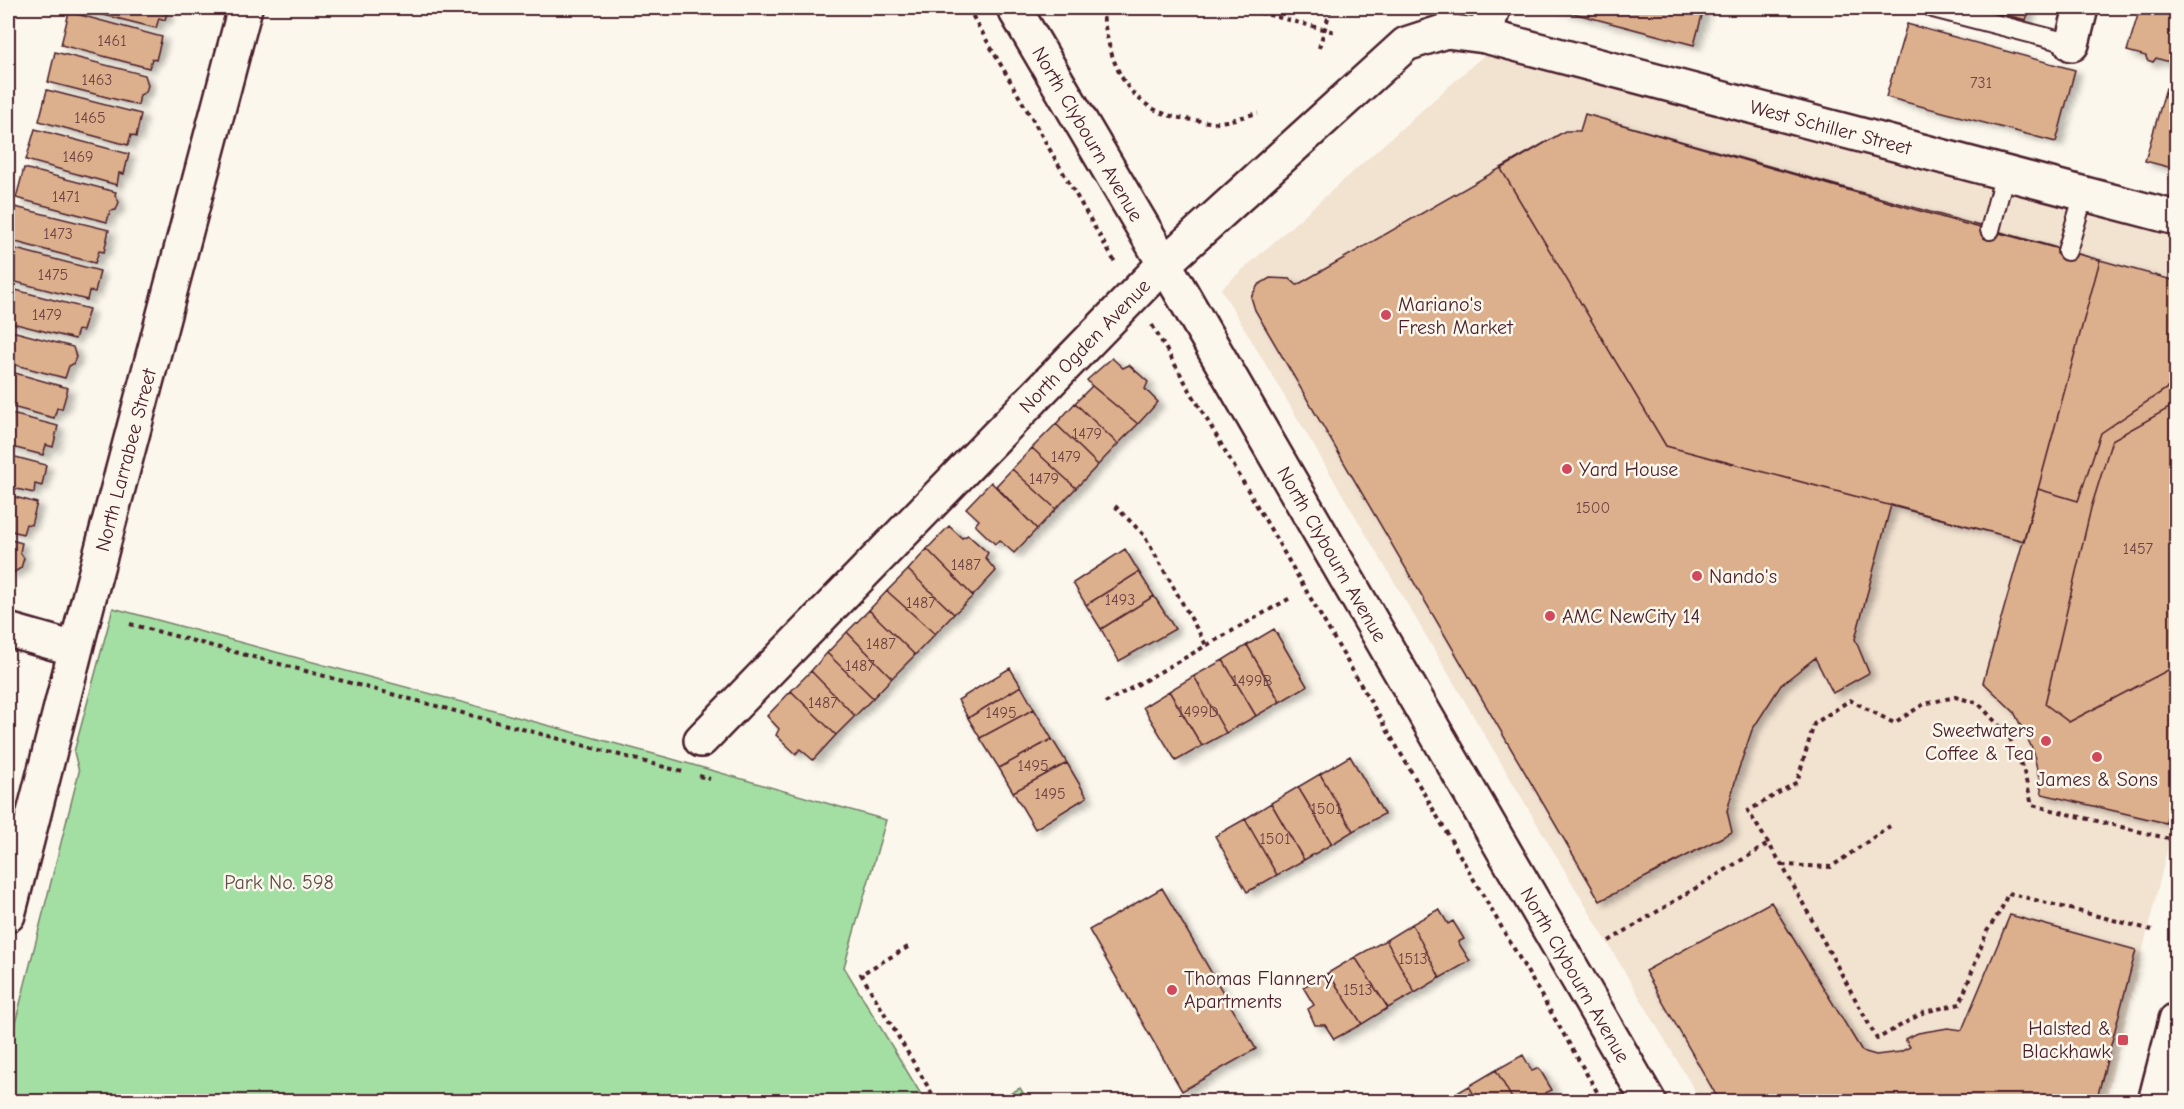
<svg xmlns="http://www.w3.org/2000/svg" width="2184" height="1109" viewBox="0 0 2184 1109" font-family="'Comic Neue',sans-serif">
	<defs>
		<filter id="shadow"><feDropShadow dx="6" dy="4" stdDeviation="3" flood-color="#0004"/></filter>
	</defs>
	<rect width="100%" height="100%" fill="#fbf7ec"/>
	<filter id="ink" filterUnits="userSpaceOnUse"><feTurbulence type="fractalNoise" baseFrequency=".0167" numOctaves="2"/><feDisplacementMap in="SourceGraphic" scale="12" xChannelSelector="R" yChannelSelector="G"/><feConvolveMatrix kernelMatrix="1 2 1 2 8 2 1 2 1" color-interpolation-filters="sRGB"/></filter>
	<g filter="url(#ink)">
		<path fill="#f2e2d0" d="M1501 40 2176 217V814L2106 1101H1701L1221 289Z"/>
		<path fill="#a3dea3" stroke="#767e67" stroke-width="1.5" d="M113 608 665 757 886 820 844 967 925 1101H8V1051L79 772 74 752Z
			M1020 1088 1028 1101H997Z"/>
		<path fill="#dcb08d" stroke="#4a1f2b" stroke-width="1.5" filter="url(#shadow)" d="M76 8H168L165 20 159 18 156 28Z
			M1554 8H1704L1694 45Z
			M1980 8H2030L2026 20Z
			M2140 8H2176V50L2173 63 2156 58 2153 62 2147 60 2146 56 2127 51Z
			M69 12 162 37 156 60 152 59 149 68 61 45Z
			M1907 24 2075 70 2056 142 1886 97Z
			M55 52 145 75 148 85 146 92 140 95 138 105 48 82Z
			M2166 88 2176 91V169L2145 161Z
			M47 90 141 114 136 137 131 135 128 145 39 121Z
			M1585 114 1958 222 2100 260 2024 541 1891 505 1855 639 1869 673 1833 693 1815 658 1781 685 1752 730 1738 771 1727 811 1732 832 1600 901 1255 310 1251 297 1258 285 1270 278 1290 279 1297 285 1565 131H1580Z
			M1585 114 2100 260 2024 541 1666 446 1501 169 1565 131H1580Z
			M35 129 129 154 124 174 119 173 117 185 26 160Z
			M24 168 116 192 115 195 119 202 116 210 110 211 107 222 16 198Z
			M15 207 109 230 104 252 99 251 95 263 8 240Z
			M8 247 100 271 95 292 89 291 87 300 8 280Z
			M2100 260 2176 281V382L2101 433 2078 501 2038 489Z
			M8 288 89 309 83 331 78 330 75 339 8 322Z
			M8 330 73 347 76 357 73 364 69 366 65 378 8 363Z
			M1112 358 1123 368 1129 365 1148 382 1145 389 1158 402 1138 424 1091 385 1087 380Z
			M8 371 68 388 62 409 57 408 54 418 8 406Z
			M2176 382V783L2166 823 2042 794 2033 750 2014 712 1983 682 2038 489 2078 501 2101 433Z
			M1092 386 1138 424 1118 444 1075 403Z
			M1075 403 1118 444 1098 465 1056 424Z
			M2176 404V656L2174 667 2069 722 2045 704 2091 508 2112 440Z
			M8 413 58 426 53 447 46 445 43 455 8 446Z
			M1056 424 1098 465 1076 488 1032 448Z
			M1032 448 1076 488 1056 509 1012 469Z
			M8 455 46 465 42 486 35 484 34 493 8 487Z
			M1012 469 1056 509 1037 529 996 486Z
			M991 482 1037 529 1014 553 999 540 995 544 975 525 979 520 966 508Z
			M8 495 37 503 31 525 26 524 23 534 8 530Z
			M949 526 962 538 968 535 988 553 985 558 996 571 973 596 927 549Z
			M8 539 22 543 20 552 24 558 21 568 13 573 8 571Z
			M927 549 973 596 954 614 908 570Z
			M1125 549 1139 572 1086 605 1073 583Z
			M908 570 954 614 935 634 887 591Z
			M1139 572 1154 596 1101 629 1086 605Z
			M887 591 935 634 915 655 869 610Z
			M1154 596 1175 629 1119 661 1101 629Z
			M869 610 915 655 892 678 847 632Z
			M1274 629 1307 686 1280 702 1247 645Z
			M847 632 892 678 873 698 827 653Z
			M1247 645 1280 702 1256 716 1223 660Z
			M827 653 873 698 855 716 811 671Z
			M1223 660 1256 716 1226 733 1194 676Z
			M1010 668 1021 686 968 718 958 700Z
			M811 671 855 716 836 735 791 691Z
			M1194 676 1226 733 1202 746 1169 691Z
			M1021 686 1034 709 980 738 968 718Z
			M791 691 836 735 813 760 800 749 796 754 776 735 779 729 767 716Z
			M1169 691 1202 746 1176 761 1143 707Z
			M1034 709 1052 739 999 768 980 738Z
			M1052 739 1067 763 1013 792 999 768Z
			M1350 756 1384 814 1353 831 1320 774Z
			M1067 763 1087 797 1035 829 1013 792Z
			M1320 774 1353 831 1332 844 1298 787Z
			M1298 787 1332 844 1304 860 1271 803Z
			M1271 803 1304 860 1277 875 1245 819Z
			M1245 819 1277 875 1247 892 1215 836Z
			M1162 888 1256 1049 1182 1091 1089 930Z
			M1771 902 1862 1051 1876 1055 1900 1052 1910 1047 1905 1039 1918 1033 1948 1028 1962 1030 2010 915 2136 950 2096 1102H1720L1645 971Z
			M1439 909 1448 924 1453 921 1464 939 1458 942 1470 961 1440 978 1412 924Z
			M1412 924 1440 978 1415 993 1386 940Z
			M1386 940 1415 993 1388 1008 1355 957Z
			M1355 957 1388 1008 1362 1024 1328 973Z
			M1328 973 1362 1024 1334 1039 1325 1025H1315L1308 1009 1314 1005 1303 987Z
			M1523 1055 1532 1071 1539 1068 1552 1090 1545 1093 1551 1102H1514L1496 1070Z
			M1496 1070 1514 1102H1478L1469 1086Z
			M1469 1086 1478 1102H1442Z"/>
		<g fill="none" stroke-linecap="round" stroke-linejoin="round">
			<g stroke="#4a1f2b" stroke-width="22">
				<path id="lane" d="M1933 8 2072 44
					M1990 230 2005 173
					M2067 251 2084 194"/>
			</g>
			<g stroke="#4a1f2b" stroke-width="38">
				<g id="street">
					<path d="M1485 36 1493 8"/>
					<path d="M2072 44 2081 8"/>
					<path d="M8 630 75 649"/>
					<path id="s1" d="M701 740 1164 264 1406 44 1446 31 1485 36 2176 218"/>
				</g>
			</g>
			<g stroke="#4a1f2b" stroke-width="38">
				<g id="secondary">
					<path id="s2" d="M1014 8 1181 292 1649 1102"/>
					<path id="s3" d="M8 915 85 613 245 8"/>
					<path d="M2155 1102 2176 1020"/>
				</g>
			</g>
			<path stroke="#4a1f2b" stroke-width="4" stroke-dasharray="4.5 4.5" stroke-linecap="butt" d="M968 8 1116 264
				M1102 8C1110 67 1127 114 1194 120 1202 121 1210 123 1218 122 1231 121 1245 116 1258 113
				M1242 8 1335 32
				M1319 48 1331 8
				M1152 325 1603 1102
				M1115 506 1144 535 1206 645
				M130 624 683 772
				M1105 703 1292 597
				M699 776 710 779
				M1782 865 1831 867 1890 826
				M2152 930 2008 893 2001 910 1987 931 1960 1004 1924 1012 1877 1039 1782 865 1748 811 1797 782 1814 724 1850 700 1894 723 1924 704 1955 697 1978 703 2009 736 2024 772 2032 805 2174 840
				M1609 941 1768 844
				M908 947 861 974 937 1102"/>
			<use href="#lane" stroke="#fbf7ec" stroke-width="18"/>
			<use href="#street" stroke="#fbf7ec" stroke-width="33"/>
			<use href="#secondary" stroke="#fbf7ec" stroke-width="33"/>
		</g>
	</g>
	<g fill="#d1495b" stroke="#fbf7ec" stroke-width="2">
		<circle cx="1386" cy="315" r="6"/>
		<circle cx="1567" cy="469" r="6"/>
		<circle cx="1697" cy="576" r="6"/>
		<circle cx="1550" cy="616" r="6"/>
		<circle cx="2046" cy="741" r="6"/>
		<circle cx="2097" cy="757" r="6"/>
		<circle cx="1172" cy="990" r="6"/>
		<rect x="2117" y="1034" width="12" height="12" rx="3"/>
	</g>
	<g text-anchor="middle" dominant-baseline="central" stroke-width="5" stroke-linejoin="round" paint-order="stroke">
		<g font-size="16" fill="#6e4344">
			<text x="112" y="41">1461</text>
			<text x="97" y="80">1463</text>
			<text x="1981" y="83">731</text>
			<text x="90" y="118">1465</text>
			<text x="78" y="157">1469</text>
			<text x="66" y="197">1471</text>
			<text x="58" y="234">1473</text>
			<text x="53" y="275">1475</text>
			<text x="47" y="315">1479</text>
			<text x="1087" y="434">1479</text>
			<text x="1066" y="457">1479</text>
			<text x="1044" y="479">1479</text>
			<text x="1593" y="508">1500</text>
			<text x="2138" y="549">1457</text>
			<text x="966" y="565">1487</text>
			<text x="1120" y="600">1493</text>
			<text x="921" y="603">1487</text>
			<text x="881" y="644">1487</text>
			<text x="860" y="666">1487</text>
			<text x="1252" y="681">1499B</text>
			<text x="823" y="703">1487</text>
			<text x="1198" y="712">1499D</text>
			<text x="1001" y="713">1495</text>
			<text x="1033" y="766">1495</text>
			<text x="1050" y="794">1495</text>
			<text x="1326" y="809">1501</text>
			<text x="1275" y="839">1501</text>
			<text x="1413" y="959">1513</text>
			<text x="1358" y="990">1513</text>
		</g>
		<g font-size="20" fill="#4a1f2b" stroke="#fbf7ec">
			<text stroke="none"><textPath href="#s1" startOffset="1430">West Schiller Street</textPath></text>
			<text stroke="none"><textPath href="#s2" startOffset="146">North Clybourn Avenue</textPath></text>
			<text stroke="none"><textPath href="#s1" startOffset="550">North Ogden Avenue</textPath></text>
			<text stroke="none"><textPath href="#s3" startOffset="470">North Larrabee Street</textPath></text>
			<text stroke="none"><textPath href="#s2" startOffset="632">North Clybourn Avenue</textPath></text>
			<text stroke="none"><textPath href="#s2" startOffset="1118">North Clybourn Avenue</textPath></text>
		</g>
		<g font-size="20" fill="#4a1f2b" stroke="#fbf7ec" text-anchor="start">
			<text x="1398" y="304">Mariano's<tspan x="1398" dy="23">Fresh Market</tspan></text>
			<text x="1579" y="469">Yard House</text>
			<text x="1709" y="576">Nando's</text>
			<text x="1562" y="616">AMC NewCity 14</text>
			<text x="2034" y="730" text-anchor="end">Sweetwaters<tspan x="2034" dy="23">Coffee &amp; Tea</tspan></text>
			<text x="2097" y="779" text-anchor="middle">James &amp; Sons</text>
			<text x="1184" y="978">Thomas Flannery<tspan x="1184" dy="23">Apartments</tspan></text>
			<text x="2111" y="1028" text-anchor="end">Halsted &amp;<tspan x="2111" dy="23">Blackhawk</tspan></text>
		</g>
		<g font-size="20" fill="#604f49" stroke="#fbf7ec">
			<text x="279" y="882">Park No. 598</text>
		</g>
	</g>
	<rect width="2184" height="1109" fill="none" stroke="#fbf7ec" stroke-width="30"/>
	<rect x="15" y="15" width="2154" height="1079" fill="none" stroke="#4a1f2b" stroke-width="2" filter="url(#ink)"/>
</svg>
